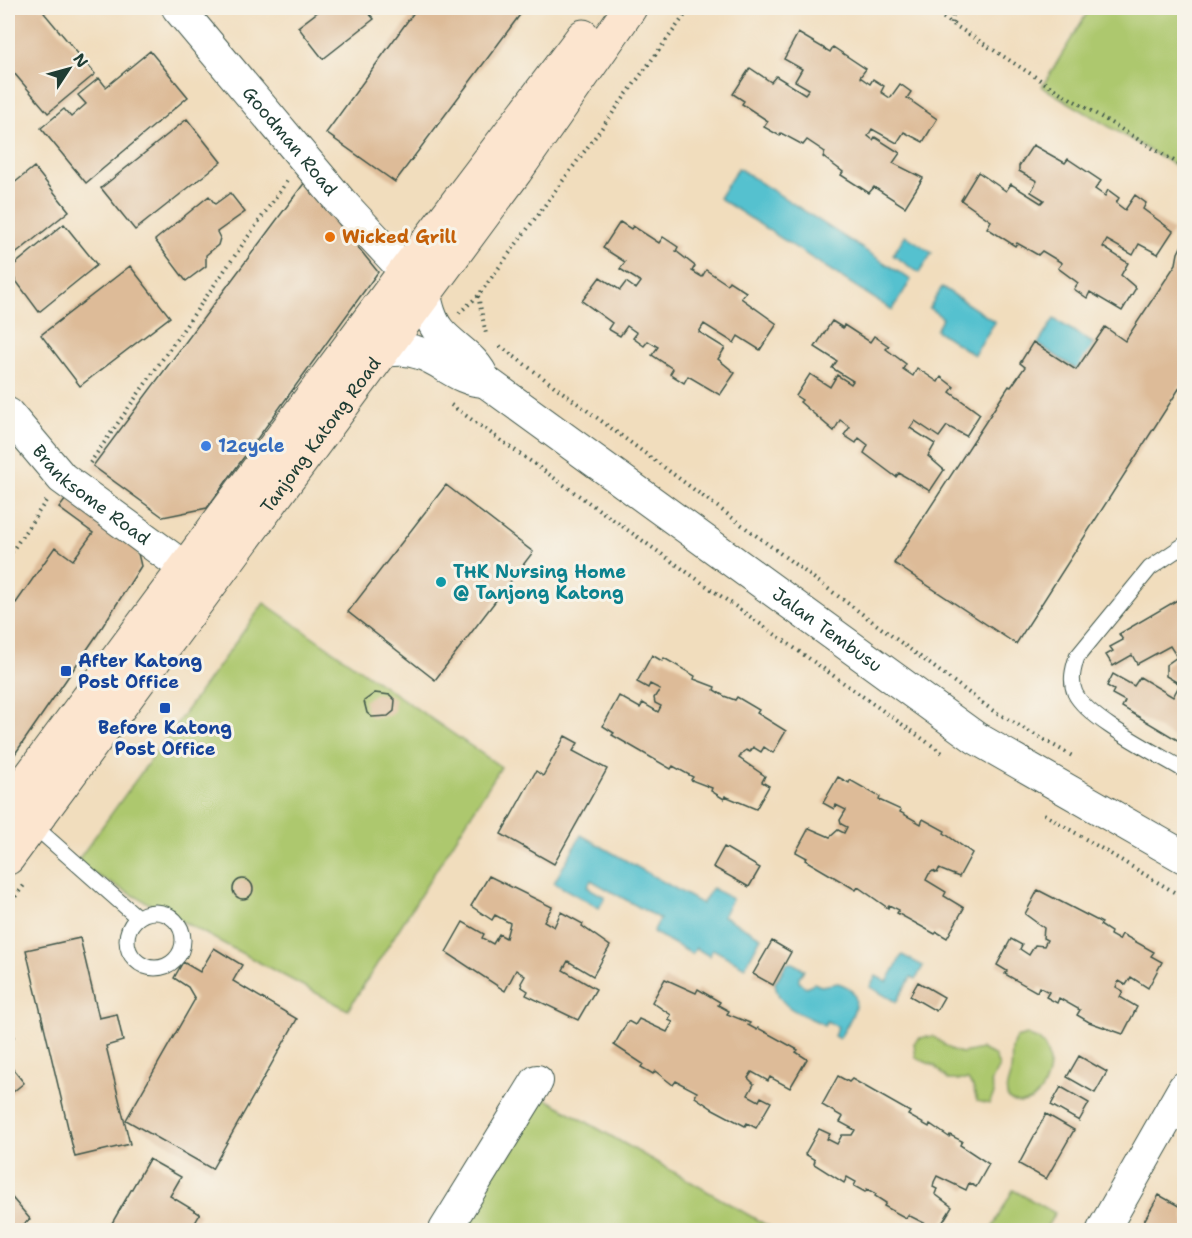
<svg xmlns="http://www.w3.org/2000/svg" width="1192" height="1238" viewBox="0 0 1192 1238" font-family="'Shantell Sans',sans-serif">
	<rect width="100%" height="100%" fill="#f7f3e8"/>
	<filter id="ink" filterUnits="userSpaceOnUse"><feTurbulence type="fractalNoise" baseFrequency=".0167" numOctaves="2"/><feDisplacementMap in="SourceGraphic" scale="12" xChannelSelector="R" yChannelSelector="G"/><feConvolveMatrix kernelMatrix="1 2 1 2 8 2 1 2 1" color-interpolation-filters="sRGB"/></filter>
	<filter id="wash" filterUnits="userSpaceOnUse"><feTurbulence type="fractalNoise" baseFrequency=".008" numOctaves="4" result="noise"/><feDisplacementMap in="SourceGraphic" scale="24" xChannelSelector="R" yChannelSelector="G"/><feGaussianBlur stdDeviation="1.35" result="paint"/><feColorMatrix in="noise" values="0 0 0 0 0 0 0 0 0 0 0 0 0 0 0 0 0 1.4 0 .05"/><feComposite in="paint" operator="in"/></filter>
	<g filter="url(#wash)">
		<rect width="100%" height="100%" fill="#f1ddbd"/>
		<path fill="#adc86e" stroke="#668251" stroke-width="1.5" d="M1090 8H1184V171L1042 87Z
			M264 603 501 767 348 1010 75 864Z
			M1027 1035C1030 1037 1037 1038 1040 1041 1062 1062 1040 1118 1008 1099 1004 1087 1009 1082 1011 1071 1013 1057 1009 1050 1016 1038Z
			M933 1036 953 1051 963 1053 981 1049 994 1055 999 1066 991 1083 994 1094 989 1104 977 1101 973 1087 968 1080H948L935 1066 916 1058 914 1043 920 1038Z
			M541 1096 775 1230H457Z
			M1013 1190 1055 1213 1045 1230H991Z"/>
		<path fill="#55c1cf" stroke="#3a7f82" stroke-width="1.5" d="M738 168 911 280 892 310 719 198Z
			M905 235 932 253 919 273 893 255Z
			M942 287 995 322 974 355 936 330 943 318 929 308Z
			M1054 319 1102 349 1085 375 1038 344Z
			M581 835 702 904 712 888 732 899 723 916 761 937 745 967 713 949 709 956 696 948 692 954 653 932 660 919 591 880 587 887 605 897 599 908 554 883Z
			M902 955 923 966 916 979 911 977 896 1002 870 987 876 976 887 982Z
			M787 963H793L804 970 799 977V982L806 987 814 983 821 986 838 983C872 993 848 1023 839 1039L834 1036 838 1027 827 1021 824 1025C804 1014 778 1010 775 983Z"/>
		<g id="blocks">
			<path fill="#ddbb98" d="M8 8H51L44 13 95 74 48 113 8 66Z
				M323 8H364L374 19 323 59 298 27Z
				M417 8H525L395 182 326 133Z
				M798 33 830 52 833 47 866 69 860 77 870 84 873 79 884 86 881 92 890 98 900 84 911 92 907 98 937 119 923 142 904 132 897 143 872 129 868 136 873 140 875 137 900 153 893 163 923 178 905 207 874 187 869 193 841 175 843 172 823 157 825 152 807 140 803 145 781 133 780 136 764 127 768 121 742 104 744 101 733 94 750 68 771 82 776 76 805 94 809 89 795 81 802 69 784 59Z
				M150 51 188 97 86 183 41 128 64 109 71 117 86 104 78 95 99 78 106 87Z
				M187 119 221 162 135 230 101 188Z
				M1033 145 1065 163 1068 159 1101 181 1095 189 1105 196 1108 190 1119 198 1116 203 1125 210 1135 195 1146 203 1143 209 1173 231 1158 254 1139 244 1133 255 1107 240 1103 247 1128 263 1121 275 1136 288 1122 311 1090 292 1087 298 1074 289 1078 283 1058 268 1062 263 1042 251 1038 255 1017 243 1015 246 987 228 991 221 961 200 978 172 1006 191 1011 184 1041 203 1044 200 1031 192 1037 181 1019 171V166Z
				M34 167 69 211 8 260V188Z
				M305 182 378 272 207 508 163 517 93 466Z
				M230 193 245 212 217 232 220 238 218 245 206 255V266L186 281 155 240 209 196 215 204Z
				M620 222 631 229 633 226 659 243 663 237 678 247 676 251 695 266 692 271 702 277 706 270 727 284 729 281 746 292 741 298 777 324 760 350 738 336 734 343 704 324 699 332 725 348 718 359 735 373 720 395 688 376 684 383 670 374 673 369 652 355 658 347 648 341 644 346 633 338 637 333 627 326 620 336 608 329 612 323 582 301 600 277 620 290 626 282 636 289 641 282 620 269 625 262 603 248Z
				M64 224 97 265 39 312 8 270Z
				M1184 241V381L1016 644 894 563 1009 386 1011 387 1025 367 1020 363 1033 342 1076 370 1105 327 1125 341 1176 264 1178 253Z
				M130 266 170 317 80 386 41 335Z
				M832 321 843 328 844 325 870 342 874 336 889 346 886 349 906 364 903 369 913 376 917 368 938 382 941 377 954 387 950 392 980 414 966 436 947 426 939 437 915 421 910 428 935 444 928 456 944 470 930 491 899 473 896 477 864 453 868 445 859 438 856 443 844 435 850 427 840 420 834 431 800 402 802 400 796 396 810 374 830 387 837 375 851 384 853 381 832 368 837 361 815 347Z
				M446 485 533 552 435 680 348 612Z
				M69 495 136 545 141 566 97 635 8 764V597L16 603 55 547 73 560 93 533 59 508Z
				M1184 596V636L1181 638 1184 645V744L1122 707 1125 701 1112 694 1114 690 1107 686 1113 674 1134 686 1140 677 1173 697 1180 684 1166 676V665L1177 657 1170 646 1137 664 1132 655 1113 666 1106 655 1113 651 1110 647 1123 640 1119 634Z
				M652 655 662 661 664 658 695 676 694 679 715 687 714 690 724 696 735 700 737 697 759 710 757 713 786 731 773 753 764 747 761 752 753 747 750 752 746 750 743 752 739 758 765 776 762 782 769 786 756 809 725 796 724 799 711 791 712 788 691 780 693 777 673 766 671 769 612 735 614 733 603 726 619 696 640 708 643 703 658 712 661 706 655 703 654 698 660 689 650 684 648 688 637 682Z
				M375 693 390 695 395 700 394 711 388 716 372 717 367 713 364 701Z
				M565 736 578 743 573 751 607 769 554 864 501 834 536 771 543 776Z
				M838 777 849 783 850 780 880 797 879 800 901 810 900 812 921 824 923 819 945 831 944 833 972 853 959 877 939 869 937 873 933 871 929 874 926 880 946 892 944 896 964 908 947 938 937 932 935 934 897 913 899 910 889 905 888 908 858 887 856 890 805 860 807 858 796 852 809 828 830 837 838 830 844 833 847 827 841 824 840 820 846 810 836 805 834 809 823 803Z
				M724 847 760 868 749 887 713 867Z
				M489 876 552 907 544 921 554 927 561 912 583 924 582 926 610 946 593 976 568 961 563 970 596 989 578 1020 526 995 528 991 522 987 521 983 525 976 516 970 505 991 446 952 463 922 484 934 482 938 493 944 499 934 506 938 510 923 495 915 492 920 471 906Z
				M233 889a10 10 0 1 1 20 0a10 10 0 1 1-20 0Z
				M1038 890 1102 923 1100 925 1111 932 1110 935 1119 940 1122 934 1154 952 1151 956 1162 962 1148 988 1131 977 1126 985 1119 981 1116 987 1123 991 1120 997 1137 1007 1123 1034 1089 1022 1077 1015 1080 1010 1059 998 1057 1003 1046 997 1049 992 1039 987 1037 992 1005 974 1007 971 997 965 1011 939 1022 945 1020 949 1029 955 1035 945 1044 946 1047 940 1043 938 1044 928 1025 914Z
				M80 938 99 1018 117 1014 123 1041 106 1046 130 1144 75 1157 26 950Z
				M772 941 791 952 773 985 753 974Z
				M214 948 242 965 233 981 297 1019 212 1169 126 1120 195 999 188 987 174 978 183 962 200 972Z
				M665 979 696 993 698 989 720 1002 718 1005 729 1011 727 1014 750 1023 748 1025 757 1030 758 1028 798 1050 796 1052 807 1059 790 1088 770 1077 768 1081 752 1072 748 1078 754 1084 748 1095 759 1101 761 1097 771 1102 756 1128 747 1123 745 1126 713 1109 695 1097 697 1092 676 1081 673 1085 655 1071 653 1074 641 1067 643 1064 614 1045 628 1021 635 1025 639 1019 667 1032 673 1022 668 1020 671 1015 652 1002Z
				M918 982 944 997 936 1011 910 996Z
				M8 1030 14 1037 8 1042Z
				M1079 1056 1107 1072 1095 1093 1067 1077Z
				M8 1063 24 1083 8 1096Z
				M838 1076 849 1082 852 1079 910 1112 908 1115 929 1127 930 1124 949 1137 950 1135 962 1141 960 1145 989 1164 976 1187 969 1183 966 1190 937 1176 934 1182 933 1187 937 1189 935 1194 952 1207 938 1230 908 1215 906 1218 884 1206 886 1203 875 1196 876 1194 867 1189 865 1192 854 1186 856 1182 847 1177 844 1183 814 1164 815 1160 805 1154 819 1129 830 1134 827 1139 837 1144 842 1135H852L855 1130 840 1122 843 1117 822 1105Z
				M1061 1087 1089 1103 1079 1121 1051 1105Z
				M1046 1114 1074 1130 1046 1179 1019 1164Z
				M149 1159 181 1177 170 1196 200 1214 191 1230H108Z
				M8 1193 30 1219 17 1230H8Z
				M1159 1195 1184 1209V1230H1156L1143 1223Z"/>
		</g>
	</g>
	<g filter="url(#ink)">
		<use href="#blocks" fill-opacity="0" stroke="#3e5549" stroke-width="1.5"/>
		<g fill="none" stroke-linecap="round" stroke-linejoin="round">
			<g stroke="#3e5549" stroke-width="17">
				<path id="service" d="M1184 545 1150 568 1077 657C1073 669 1070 681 1075 693 1087 719 1158 754 1184 770
					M33 825 137 917
					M127 940a28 28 0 1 1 56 0a28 28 0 1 1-56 0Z"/>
			</g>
			<g stroke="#3e5549" stroke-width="34">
				<g id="minor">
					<path id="s1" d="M178 8 340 201 405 271"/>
					<path d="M424 291C427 305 430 320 439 331 453 348 476 358 484 380"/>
					<path d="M381 351C394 350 406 348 419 353 443 360 459 381 485 381"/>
					<path id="s2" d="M485 381 976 738 1184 857"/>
					<path id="s3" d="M8 414 62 478 185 568"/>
					<path d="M445 1230 537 1081"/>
					<path d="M1103 1230 1184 1088"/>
				</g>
			</g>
			<g stroke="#3e5549" stroke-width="35">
				<g id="secondary">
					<path d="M8 806 405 271 583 36"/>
					<path id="s4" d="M8 858 516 171 630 8"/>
				</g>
			</g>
			<path stroke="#3e5549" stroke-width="4" stroke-dasharray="1.5 4.5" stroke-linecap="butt" d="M928 8 1048 85 1184 167
				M952 23 953 8
				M478 296 486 334
				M459 313 478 296 690 8
				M500 346 992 710 1074 757
				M451 405 944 754
				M90 463 287 181
				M8 557 46 501
				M1044 814 1184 898
				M8 906 25 884"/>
			<use href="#service" stroke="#fff" stroke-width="15"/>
			<use href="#minor" stroke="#fff" stroke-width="32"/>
			<use href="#secondary" stroke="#fce5cf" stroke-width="33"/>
		</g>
	</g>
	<circle fill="#e8710a" stroke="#f7f3e8" stroke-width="2" cx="330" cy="237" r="6"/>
	<circle fill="#3f7fe0" stroke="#f7f3e8" stroke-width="2" cx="206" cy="446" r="6"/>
	<circle fill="#0f9aa8" stroke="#f7f3e8" stroke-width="2" cx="441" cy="582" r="6"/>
	<g fill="#1a4fb4" stroke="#f7f3e8" stroke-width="2">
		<rect x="60" y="665" width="12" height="12" rx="3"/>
		<rect x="159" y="702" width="12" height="12" rx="3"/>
	</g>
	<g text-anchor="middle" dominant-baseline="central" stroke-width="6" stroke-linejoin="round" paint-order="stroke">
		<g font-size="18" fill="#1f3d34" stroke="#f7f3e8">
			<text stroke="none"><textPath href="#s1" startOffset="174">Goodman Road</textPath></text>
			<text stroke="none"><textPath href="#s4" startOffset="526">Tanjong Katong Road</textPath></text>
			<text stroke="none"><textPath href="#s3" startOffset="117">Branksome Road</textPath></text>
			<text stroke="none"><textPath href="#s2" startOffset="423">Jalan Tembusu</textPath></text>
		</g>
		<g font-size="18" font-weight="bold" fill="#c56008" stroke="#f7f3e8" text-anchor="start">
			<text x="342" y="237">Wicked Grill</text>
		</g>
		<g font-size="18" font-weight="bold" fill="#366cbe" stroke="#f7f3e8" text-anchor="start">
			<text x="218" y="446">12cycle</text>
		</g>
		<g font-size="18" font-weight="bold" fill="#0d838f" stroke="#f7f3e8" text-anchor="start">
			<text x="453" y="572">THK Nursing Home<tspan x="453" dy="21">@ Tanjong Katong</tspan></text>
		</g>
		<g font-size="18" font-weight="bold" fill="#164399" stroke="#f7f3e8" text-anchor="start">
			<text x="78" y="661">After Katong<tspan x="78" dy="21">Post Office</tspan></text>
			<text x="165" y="728" text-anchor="middle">Before Katong<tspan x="165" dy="21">Post Office</tspan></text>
		</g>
	</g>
	<rect width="1192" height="1238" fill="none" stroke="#f7f3e8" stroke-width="30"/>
	<g transform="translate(69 69) rotate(54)" stroke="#f7f3e8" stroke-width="4.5" paint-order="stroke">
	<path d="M0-4.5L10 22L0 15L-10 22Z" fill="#1f3d34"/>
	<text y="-9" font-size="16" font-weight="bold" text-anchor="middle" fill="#1f3d34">N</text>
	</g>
</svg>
